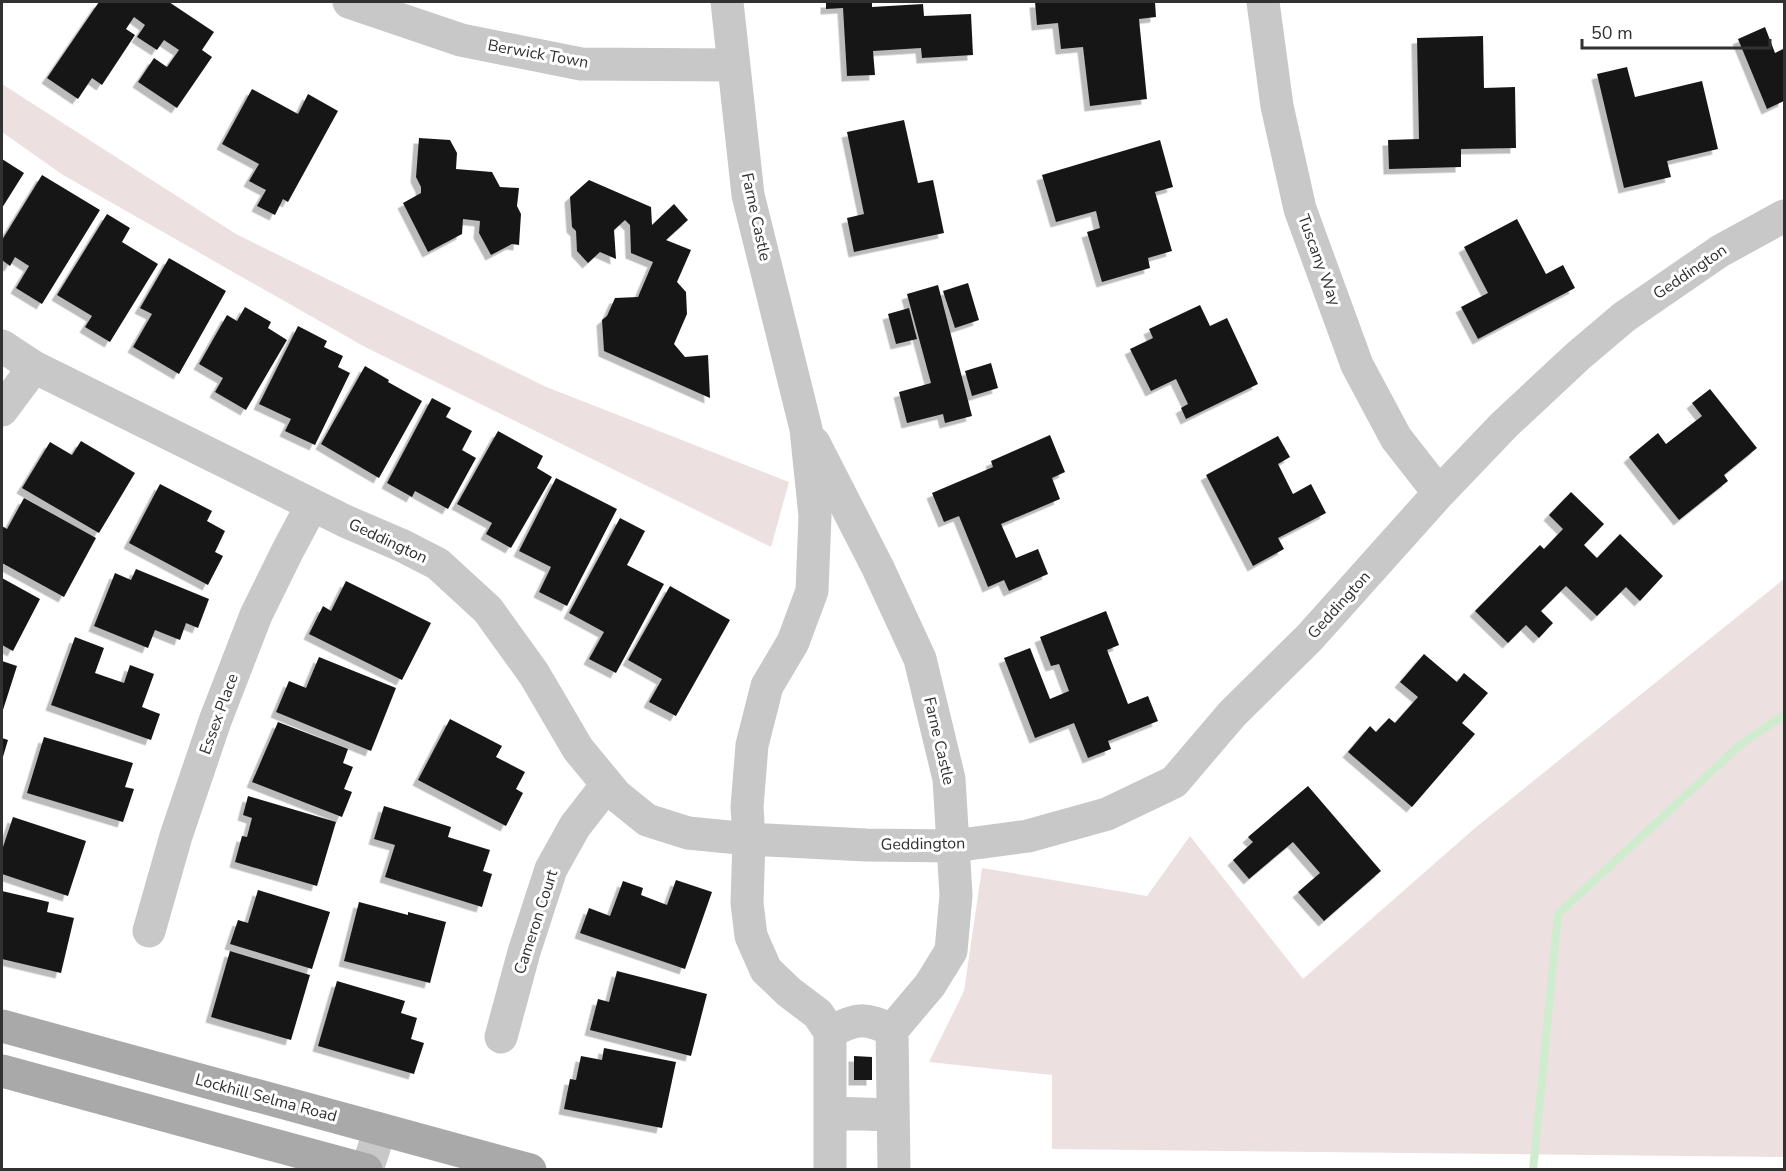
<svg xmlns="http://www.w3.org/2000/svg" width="1786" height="1171" viewBox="0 0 1786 1171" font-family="'Nunito Sans',sans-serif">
	<defs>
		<filter id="shadow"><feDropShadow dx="-5.5" dy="5.5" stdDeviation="0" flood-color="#0004"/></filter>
	</defs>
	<rect width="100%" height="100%" fill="#fff"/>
	<path fill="#ede0e0" d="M2 84 236 234 544 386 789 482 771 547 365 347 63 175 2 132Z
		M1784 579V1157L1052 1149V1075L929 1062 964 991 982 868 1147 896 1190 836 1303 979 1475 828Z"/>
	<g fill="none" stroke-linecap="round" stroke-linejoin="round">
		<path stroke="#d0ecce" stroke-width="8" d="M1533 1170 1558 914 1741 744 1784 715"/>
	</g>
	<path fill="#181818" filter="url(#shadow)" d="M99 2H169L214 32 202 50 212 57 177 108 138 82 154 58 167 67 179 50 164 40 157 50 137 37 145 25 134 17 126 29 135 35 102 85 92 78 78 99 47 78Z
		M826 2H872V7L923 4 924 16 971 14 973 55 922 58 921 48 873 51 875 75 847 76 843 8 826 9Z
		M1035 2H1155L1156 17 1139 19 1147 99 1090 106 1083 47 1061 49 1058 23 1037 25Z
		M1765 27 1775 53 1783 49 1784 52V101L1767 109 1738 39Z
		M1483 36 1484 88 1515 87 1516 148 1461 149V167L1389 169 1388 140 1419 139 1417 38Z
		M1627 67 1635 97 1702 81 1718 149 1667 161 1671 177 1624 188 1597 74Z
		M252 89 298 114 308 94 338 111 288 202 283 199 275 215 257 206 266 190 249 181 259 164 222 144Z
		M904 120 918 183 933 180 944 233 854 252 847 218 864 214 847 132Z
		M419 138 450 140 457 153 456 169 492 172 500 187 519 188 517 206 521 214 519 245 512 244 491 255 479 233 480 221 463 219 462 234 428 252 403 203 421 193V187L416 177Z
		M1160 140 1173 187 1155 192 1172 251 1148 258 1150 268 1102 282 1087 232 1100 228 1096 211 1056 222 1042 175Z
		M2 159 24 173 2 208Z
		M42 175 100 210 42 304 16 288 29 266 15 257 10 266 2 260V240Z
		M589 180 651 207 652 225 674 204 688 220 666 240 691 250 677 282 686 292 687 314 674 344 685 357 708 355 710 398 604 351 602 320 607 316 615 298 638 297 653 262 631 253 630 225 625 220 614 230 616 259 600 252 588 263 577 251 576 231 572 227 570 197Z
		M107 214 130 228 122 242 158 264 110 342 85 327 92 316 57 295Z
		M1517 219 1546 274 1563 265 1575 288 1478 339 1461 307 1488 293 1464 247Z
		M169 258 226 291 179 374 133 347 152 314 140 308Z
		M968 283 979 320 955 328 943 291Z
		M938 285 972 416 945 423 943 414 907 423 899 392 931 383 907 294Z
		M1200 305 1210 326 1227 318 1258 384 1186 419 1181 408 1188 404 1176 379 1151 391 1130 349 1153 338 1149 329Z
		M245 307 271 322 268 328 287 340 246 410 215 392 223 378 199 364 227 315 237 321Z
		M909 308 917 339 896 344 888 314Z
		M298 326 327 341 324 347 343 356 338 367 350 373 315 445 285 431 291 419 259 404Z
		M991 363 998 388 972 396 965 371Z
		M365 366 389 380 388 382 422 401 379 478 321 444Z
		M1710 389 1757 448 1724 475 1728 481 1679 520 1629 457 1658 433 1666 444 1702 416 1692 403Z
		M432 398 451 408 446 417 472 431 462 450 476 458 448 509 415 491 412 497 387 483Z
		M498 431 543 456 537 468 552 477 511 548 486 534 492 523 457 504Z
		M1050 435 1065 472 1052 478 1060 499 1001 524 1016 558 1038 549 1048 574 1009 591 1004 580 988 587 959 516 944 522 932 493 993 467 991 461Z
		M1278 436 1290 457 1278 464 1293 494 1311 484 1326 513 1278 538 1284 549 1253 566 1206 475Z
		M81 441 135 473 99 533 22 488 50 442 72 455Z
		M556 478 617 509 567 606 539 592 551 567 519 551Z
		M160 484 212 511 207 521 225 531 215 552 223 556 208 585 129 543Z
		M1571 492 1604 524 1584 545 1597 558 1620 534 1663 576 1640 601 1626 587 1597 616 1566 586 1541 611 1553 623 1539 638 1526 625 1508 643 1475 611 1540 545 1544 549 1563 529 1549 515Z
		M24 498 96 538 64 597 2 563V526L7 529Z
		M620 518 645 531 627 565 664 584 616 673 589 659 604 632 569 613Z
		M136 569 209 599 198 628 186 623 180 640 155 630 148 648 94 626 115 573 131 580Z
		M2 578 40 599 13 651 2 645Z
		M346 581 431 623 402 680 309 634 323 606 331 611Z
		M670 586 730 620 676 716 649 702 662 679 628 660Z
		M1106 611 1119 645 1107 650 1128 704 1148 696 1158 721 1108 741 1111 749 1088 758 1074 723 1035 738 1004 658 1030 648 1050 699 1069 691 1059 664 1051 666 1040 637Z
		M75 637 104 648 95 673 124 683 130 665 154 674 142 707 160 714 151 740 51 705Z
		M1424 654 1457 682 1464 673 1488 693 1462 723 1475 734 1412 807 1348 752 1370 726 1376 732 1389 718 1395 723 1418 697 1400 682Z
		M319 657 396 688 371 751 276 712 289 681 306 688Z
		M2 661 17 666 2 713Z
		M450 719 502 746 496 757 525 772 516 789 523 793 506 826 418 780Z
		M278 722 348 749 343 763 353 767 344 789 352 792 342 817 252 782Z
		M44 737 133 763 125 787 134 789 123 822 27 793Z
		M2 738 8 740 2 760Z
		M1308 786 1381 871 1324 921 1298 892 1320 873 1293 842 1249 879 1233 860 1253 842 1248 837Z
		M248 796 336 822 317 886 235 862 242 836 247 837 252 818 243 815Z
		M384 806 451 827 448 837 490 850 483 871 492 874 482 907 385 877 395 845 374 839Z
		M13 817 86 841 68 896 2 874V850Z
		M676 880 712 892 685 969 580 933 589 908 610 916 623 881 643 888 641 895 667 905Z
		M258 890 330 912 312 969 230 944 238 920 248 923Z
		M2 891 49 902 47 912 74 918 61 973 2 959Z
		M359 902 408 915V912L446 922 430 983 344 961Z
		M230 951 310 975 291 1040 211 1017Z
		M617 971 707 994 691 1056 590 1030 598 999 609 1002Z
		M337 981 405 1001 401 1013 417 1018 411 1039 424 1043 414 1074 318 1046Z
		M604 1048 676 1062 662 1128 564 1109 570 1079 576 1080 581 1056 602 1060Z
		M854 1056 872 1057V1080H854Z"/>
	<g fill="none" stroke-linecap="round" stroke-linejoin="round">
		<path stroke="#c8c8c8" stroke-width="33" d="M349 2 461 40 581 64 733 65
			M727 2 748 195 806 429 815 516 812 591 793 642 767 686 752 745 747 807 749 839 747 903 751 936 766 970 789 992 818 1014 830 1032V1170
			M1263 2 1277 106 1300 209 1357 365 1396 438 1439 493
			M2 346 34 367 345 521 403 546 438 564 488 610 534 674 578 749 616 795 647 820 688 833 749 839 866 845 953 846 1028 836 1107 814 1174 782 1232 714 1310 637 1439 493 1504 425 1578 356 1624 317 1720 251 1784 216
			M2 410 34 367
			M814 443 878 568 920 659 949 779 956 895 951 951 930 985 892 1030 894 1170
			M149 931 176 836 215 721 256 615 288 550 312 505
			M830 1032C856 1018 865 1017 892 1030
			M501 1037 524 952 551 869 575 826 607 785
			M831 1113 893 1115
			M367 1170 380 1129"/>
		<path stroke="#a9a9a9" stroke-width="33" d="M2 1026 530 1170
			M2 1071 366 1170"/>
	</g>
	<g text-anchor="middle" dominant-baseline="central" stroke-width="6" stroke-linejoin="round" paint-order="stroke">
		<g font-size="16" fill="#313131" stroke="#fff">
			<text transform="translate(538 54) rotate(10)">Berwick Town</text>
			<text transform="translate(756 217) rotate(78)">Farne Castle</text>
			<text transform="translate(1319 260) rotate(70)">Tuscany Way</text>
			<text transform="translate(1690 272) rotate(-34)">Geddington</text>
			<text transform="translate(388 541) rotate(25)">Geddington</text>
			<text transform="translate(1339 605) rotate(-48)">Geddington</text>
			<text transform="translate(219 714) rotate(-70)">Essex Place</text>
			<text transform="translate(939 741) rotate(77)">Farne Castle</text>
			<text transform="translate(923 844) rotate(-1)">Geddington</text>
			<text transform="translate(536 922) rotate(-72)">Cameron Court</text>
			<text transform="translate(266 1098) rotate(15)">Lockhill Selma Road</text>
		</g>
	</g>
	<rect width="1786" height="1171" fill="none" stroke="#313131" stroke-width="6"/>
	<path d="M1582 39v9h188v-9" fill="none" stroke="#313131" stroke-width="3"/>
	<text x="1591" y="39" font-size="18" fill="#313131" stroke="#ffffff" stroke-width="4.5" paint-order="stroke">50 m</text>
</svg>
